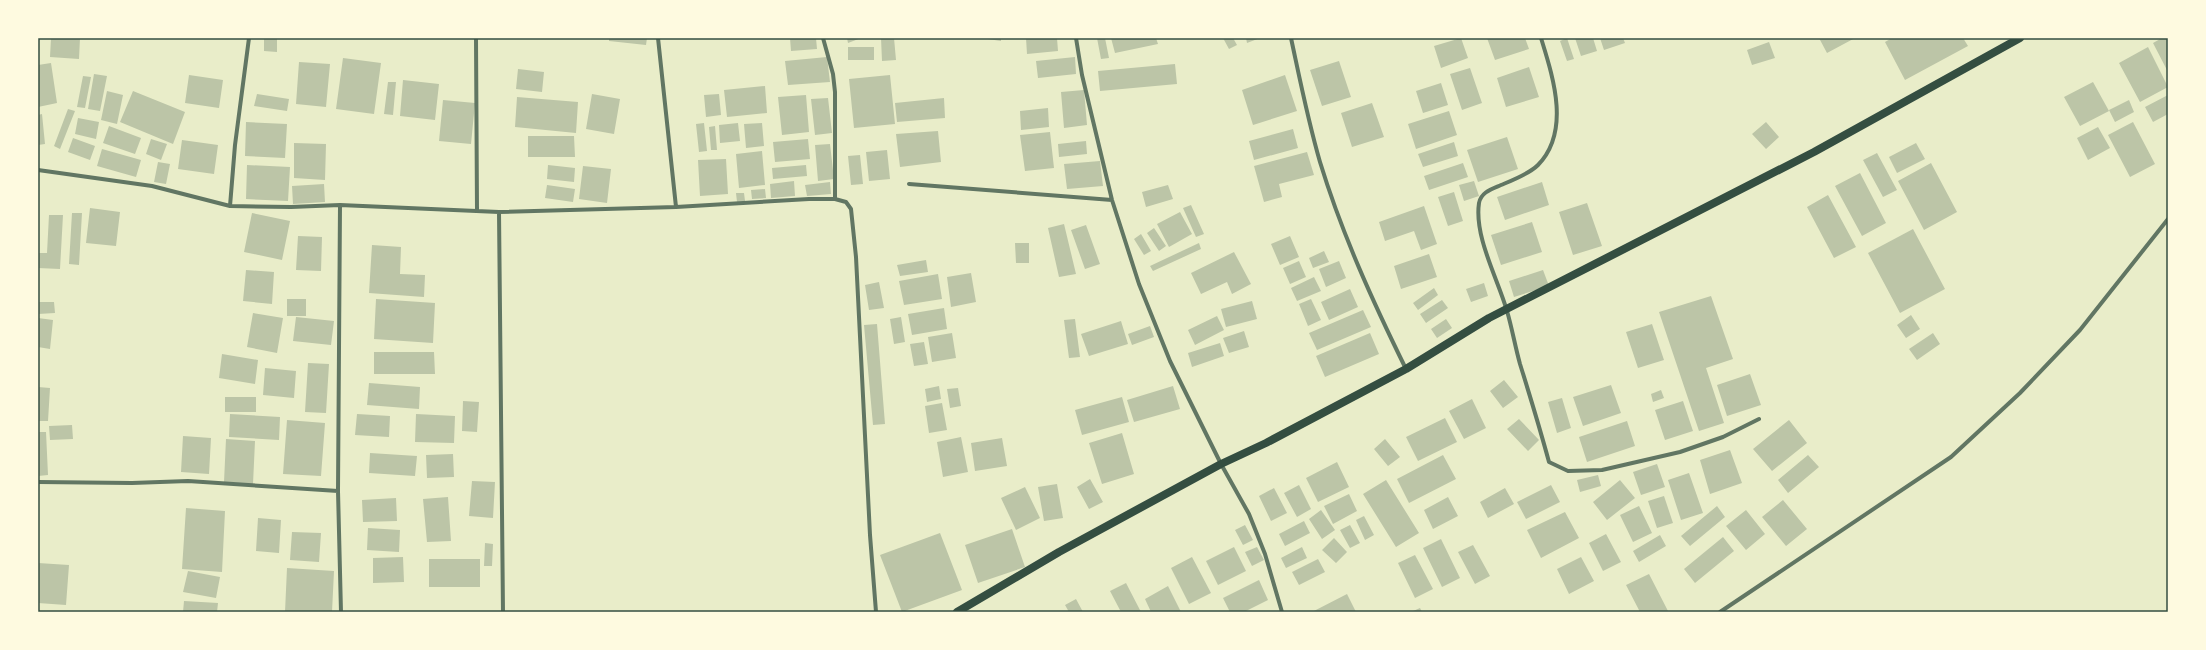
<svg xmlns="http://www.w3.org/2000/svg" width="2206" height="650" viewBox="0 0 2206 650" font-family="'Asap Condensed',sans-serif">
	<rect width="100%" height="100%" fill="#e9edc9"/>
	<path fill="#bcc5a7" d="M51 38H80L79 59 50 57Z
		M264 38H277V52L264 51Z
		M609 38H647L646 45 609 41Z
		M790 38H816L817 49 791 51Z
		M847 38H861L848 43Z
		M881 38H894L896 60 882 61Z
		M981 38H1001V41Z
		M1026 38H1057L1058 51 1027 54Z
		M1097 38H1105L1109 58 1101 59Z
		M1111 38H1156L1158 44 1115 53Z
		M1223 38H1233L1237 45 1229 49Z
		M1246 38H1260L1247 43Z
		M1461 38 1468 58 1441 68 1434 46Z
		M1487 38H1525L1529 49 1495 60Z
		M1567 38 1574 59 1567 61 1560 41Z
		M1575 38H1593L1597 51 1581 56Z
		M1600 38H1623L1625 43 1604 50Z
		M1819 38H1855L1827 53Z
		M1892 38H1963L1968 46 1905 80 1885 42Z
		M2162 38H2168V72L2153 43Z
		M1769 42 1775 58 1752 65 1747 50Z
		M848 47H874V60H848Z
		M2148 47 2168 87 2140 102 2119 63Z
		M827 57 830 82 788 85 785 61Z
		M1075 57 1076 74 1038 78 1036 61Z
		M343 58 381 63 374 114 336 109Z
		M1339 61 1351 97 1322 106 1310 70Z
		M299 62 330 64 326 107 296 104Z
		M51 63 57 103 38 107V65Z
		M1175 64 1177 84 1100 91 1098 71Z
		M1529 67 1539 97 1506 107 1497 78Z
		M1470 68 1482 103 1462 110 1450 74Z
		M518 69 544 72 542 92 516 89Z
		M94 74 107 76 100 111 88 109Z
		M189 75 223 80 219 108 185 103Z
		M890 75 895 124 854 128 849 79Z
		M1285 75 1297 111 1253 125 1242 90Z
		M83 76 91 77 85 108 77 107Z
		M403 80 439 84 435 120 400 116Z
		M388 82H396L393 115 384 114Z
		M2093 82 2109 111 2080 126 2064 97Z
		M1441 83 1448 105 1423 113 1416 91Z
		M765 86 767 113 727 117 724 90Z
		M1084 90 1087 125 1064 128 1061 92Z
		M107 91 123 95 117 124 101 120Z
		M133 91 185 112 173 144 120 122Z
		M257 94 289 99 287 111 254 106Z
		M592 94 620 99 614 134 586 129Z
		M719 94 721 115 706 117 704 95Z
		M806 95 809 132 782 135 778 97Z
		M2168 95V114L2153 122 2145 107Z
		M517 97 578 102 576 133 515 127Z
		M828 98 832 133 815 135 811 99Z
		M944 98 945 118 897 122 895 103Z
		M443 100 475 103 471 144 439 141Z
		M2129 100 2134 112 2115 122 2109 110Z
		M1372 103 1384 137 1352 147 1341 113Z
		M1048 108 1049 127 1021 130 1020 111Z
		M68 109 75 111 60 149 54 146Z
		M1449 111 1457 135 1416 149 1408 124Z
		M42 114 45 144 38 145V115Z
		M78 118 99 122 96 139 75 134Z
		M246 122 287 124 285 158 245 156Z
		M1766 122 1779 137 1766 149 1752 134Z
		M2133 122 2155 164 2130 177 2108 135Z
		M704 123 707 151 699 152 696 124Z
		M738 123 740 141 720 143 719 125Z
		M762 123 764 146 746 148 744 124Z
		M109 126 141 138 135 154 103 143Z
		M715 126 717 150H711L709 127Z
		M2098 127 2110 148 2088 160 2077 138Z
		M1293 129 1298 148 1254 160 1249 141Z
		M938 131 941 162 900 167 896 134Z
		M1050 132 1054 168 1025 171 1020 135Z
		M528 136H574L575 157H528Z
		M1507 137 1518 169 1478 182 1467 150Z
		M73 138 95 146 90 160 68 152Z
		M151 139 167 144 161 160 146 154Z
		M808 139 810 159 775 162 773 142Z
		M182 140 218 145 214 174 178 169Z
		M1086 141 1087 154 1059 157 1058 144Z
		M1454 142 1458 156 1423 167 1418 154Z
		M294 143 326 144 325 180 294 178Z
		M1916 143 1925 159 1897 173 1889 157Z
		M830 144 834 179 818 181 815 145Z
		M102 149 141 160 136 177 97 166Z
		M887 150 890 179 869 181 866 152Z
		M762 151 765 185 739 188 736 154Z
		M1307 152 1314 175 1279 184 1282 197 1264 202 1254 166Z
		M1877 153 1897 190 1883 197 1863 160Z
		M860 155 863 184 851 185 848 156Z
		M726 159 728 194 700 196 698 160Z
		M1100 161 1103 186 1067 189 1064 164Z
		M158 162 170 164 166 184 154 182Z
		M1463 163 1468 177 1429 190 1424 176Z
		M1931 163 1957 212 1924 230 1898 181Z
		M247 165 290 167 288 201 246 199Z
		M548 165 575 168 574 182 547 179Z
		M806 165 807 176 773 179 772 168Z
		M583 166 611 169 607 203 579 199Z
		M1860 173 1886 223 1862 236 1835 186Z
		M794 181 795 196 771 198 770 184Z
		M1474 181 1479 196 1464 201 1459 185Z
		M830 182 831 194 807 196 805 185Z
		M1542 182 1549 205 1505 220 1497 197Z
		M324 184 325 202 293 204 292 186Z
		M547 185 575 189 573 202 545 198Z
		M1168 185 1173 199 1146 207 1142 192Z
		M765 189 766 198 752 199 751 190Z
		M1454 192 1463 221 1448 226 1438 197Z
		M736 193H744L745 201 737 202Z
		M1828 195 1856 247 1834 258 1807 207Z
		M1587 203 1602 246 1573 255 1559 212Z
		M1191 205 1204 234 1196 237 1183 208Z
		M1424 206 1437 244 1421 250 1414 231 1385 241 1379 222Z
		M90 208 120 212 116 246 86 243Z
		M1180 212 1192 234 1169 247 1157 224Z
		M72 213H82L79 265 69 264Z
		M252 213 290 221 282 260 244 252Z
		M49 215H63L60 269 38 268V253H47Z
		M1532 222 1542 252 1501 265 1491 235Z
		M1064 224 1076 274 1059 277 1048 228Z
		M1086 225 1100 264 1085 269 1071 230Z
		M1154 228 1166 246 1159 251 1147 233Z
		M1913 229 1945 289 1900 313 1868 253Z
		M1141 234 1151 251 1144 255 1134 239Z
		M298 236 322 237 321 271 296 270Z
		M1290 236 1299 257 1280 265 1271 244Z
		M1015 243H1029V263H1016Z
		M1199 243 1201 249 1153 271 1150 266Z
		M372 245 401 247 400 274 425 275 424 297 369 293Z
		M1324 251 1329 262 1313 268 1309 258Z
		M1234 252 1251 284 1232 294 1227 282 1201 294 1191 273Z
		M1429 254 1437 277 1401 289 1394 266Z
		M926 260 928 272 900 276 897 265Z
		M1299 261 1306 277 1290 284 1283 268Z
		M1339 261 1346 278 1326 287 1319 269Z
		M246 270 274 272 272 304 243 301Z
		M1543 270 1549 286 1514 297 1509 281Z
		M971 273 976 302 951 307 947 277Z
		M938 274 942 299 904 305 899 281Z
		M1314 277 1321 291 1297 301 1291 288Z
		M879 282 884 308 869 310 865 285Z
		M1484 283 1488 296 1471 302 1466 289Z
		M1434 288 1438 295 1418 310 1413 303Z
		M1350 289 1358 307 1329 320 1321 302Z
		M1711 296 1733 359 1706 368 1724 423 1699 431 1659 312Z
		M287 299H306V316H287Z
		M376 299 435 303 433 343 374 339Z
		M1311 299 1321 320 1308 326 1299 304Z
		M1442 300 1448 308 1426 323 1420 314Z
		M1252 301 1257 319 1226 327 1221 309Z
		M38 302H54L55 313 38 314Z
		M944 308 947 329 912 335 908 314Z
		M1363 310 1371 327 1317 350 1309 333Z
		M253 313 283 318 277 353 247 347Z
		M1911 315 1920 329 1906 338 1897 325Z
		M1217 316 1224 330 1195 345 1188 330Z
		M296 317 334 321 331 345 293 341Z
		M901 317 905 342 894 344 890 319Z
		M38 318 53 320 50 349 38 347Z
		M1075 319 1080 357 1069 358 1064 320Z
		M1446 319 1452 328 1437 338 1431 329Z
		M1121 321 1128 344 1089 356 1081 334Z
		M877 324 885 424 873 425 864 325Z
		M1652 324 1664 360 1638 368 1626 332Z
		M1150 326 1154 337 1132 345 1128 334Z
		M1244 331 1249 347 1229 353 1223 338Z
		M952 333 956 358 932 362 928 337Z
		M1370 333 1379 354 1325 377 1316 356Z
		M1933 333 1940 344 1917 360 1909 349Z
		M924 342 928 364 914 366 910 344Z
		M1220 343 1224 356 1192 367 1188 353Z
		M374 352H434L435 374H374Z
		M222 354 258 360 255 384 219 378Z
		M308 363 329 364 326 413 305 412Z
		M265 368 296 371 294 398 263 395Z
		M1750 374 1761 405 1727 416 1717 385Z
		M1504 380 1518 397 1503 408 1490 391Z
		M369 383 420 387 419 409 367 405Z
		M1611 385 1621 413 1583 426 1573 397Z
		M939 386 941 399 927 402 925 389Z
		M1173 386 1180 409 1134 422 1127 400Z
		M38 387 50 388 48 421H38Z
		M958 388 961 406 950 408 947 389Z
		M1661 390 1664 398 1653 402 1651 394Z
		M225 397H256V412H225Z
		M1122 397 1129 422 1082 435 1075 410Z
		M1562 398 1571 428 1557 433 1548 402Z
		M1472 399 1486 428 1464 439 1449 411Z
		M463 401 479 402 477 432 462 431Z
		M1683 401 1693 431 1665 440 1655 410Z
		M942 403 947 430 929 433 925 406Z
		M230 414 280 417 279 440 229 437Z
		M357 414 390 416 389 437 355 435Z
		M416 414 455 416 454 443 415 442Z
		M1445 418 1457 442 1418 461 1406 437Z
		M1519 419 1539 440 1528 451 1507 429Z
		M287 420 325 423 321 476 283 474Z
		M1789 420 1807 443 1772 471 1753 449Z
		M1627 421 1635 446 1587 462 1579 437Z
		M72 425 73 439 50 440 49 426Z
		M38 432H46L48 475 38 476Z
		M1122 433 1134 474 1102 484 1089 443Z
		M183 436 211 438 209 474 181 472Z
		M961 437 968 472 943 477 937 442Z
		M1002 438 1007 466 975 471 971 443Z
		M226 439 255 441 253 484 224 482Z
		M1385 439 1400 457 1388 466 1374 449Z
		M1730 450 1742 483 1710 494 1700 460Z
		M370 453 417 456 415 476 369 473Z
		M453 454 454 477 427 478 426 455Z
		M1443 455 1456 479 1409 503 1397 479Z
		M1808 455 1819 467 1788 493 1778 480Z
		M1337 462 1349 487 1318 502 1306 478Z
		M1657 464 1665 487 1641 495 1633 472Z
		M1689 473 1703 513 1681 520 1668 480Z
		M1598 475 1601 486 1580 492 1577 480Z
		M1090 479 1103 502 1089 509 1077 487Z
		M1386 480 1419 533 1396 547 1363 494Z
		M1620 480 1635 498 1607 520 1593 502Z
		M472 481 495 482 493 518 469 516Z
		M1057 484 1063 518 1044 521 1038 487Z
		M1299 485 1311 509 1297 517 1284 493Z
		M1551 485 1560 502 1526 519 1517 502Z
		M1025 487 1040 518 1016 530 1001 498Z
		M1274 488 1287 513 1271 521 1259 496Z
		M1505 488 1514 504 1488 518 1480 502Z
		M1349 494 1357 511 1333 524 1324 506Z
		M1664 496 1673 523 1657 528 1648 501Z
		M448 497 451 541 427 542 423 499Z
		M1448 497 1458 516 1433 529 1424 510Z
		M396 498 397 521 363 522 362 500Z
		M1783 500 1807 529 1786 546 1762 517Z
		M1639 506 1652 533 1633 542 1620 515Z
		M1717 506 1725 517 1690 546 1681 536Z
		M186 508 225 511 222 572 182 569Z
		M1321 510 1335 530 1322 539 1309 519Z
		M1746 510 1765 534 1746 550 1726 526Z
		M1565 512 1579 538 1541 558 1527 530Z
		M1364 516 1374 535 1365 540 1356 520Z
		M258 518 281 520 279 553 256 551Z
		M1304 521 1310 533 1285 546 1279 534Z
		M1245 525 1253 540 1243 545 1235 530Z
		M1350 525 1360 543 1350 548 1340 530Z
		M368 528 400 530 399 552 367 550Z
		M1012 529 1025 567 978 583 965 545Z
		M292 532 321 533 319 562 290 560Z
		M940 533 962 590 902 612 880 555Z
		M1606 534 1621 562 1603 571 1589 543Z
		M1660 535 1666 546 1639 562 1633 551Z
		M1723 537 1734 551 1695 583 1684 569Z
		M1334 538 1347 552 1336 563 1322 550Z
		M1441 539 1460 578 1442 587 1423 548Z
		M485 543 493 544 492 566H484Z
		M1473 545 1490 576 1475 584 1458 552Z
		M1234 547 1246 571 1218 585 1206 561Z
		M1257 547 1264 560 1252 566 1245 552Z
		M1302 547 1307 558 1286 568 1281 558Z
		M1415 555 1433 589 1415 598 1398 563Z
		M403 557 404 582 373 583V558Z
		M1192 557 1211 593 1189 604 1171 568Z
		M1581 557 1594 581 1569 594 1557 569Z
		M429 559H480V587H429Z
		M1318 559 1325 572 1299 585 1292 572Z
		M38 563 69 565 66 605 38 603Z
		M287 568 334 571 332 612H285Z
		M188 571 220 577 216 598 183 592Z
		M1649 574 1668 611 1666 612H1640L1626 585Z
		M1259 580 1268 600 1244 612H1230L1223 598Z
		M1126 583 1141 612H1121L1110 591Z
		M1168 586 1181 612H1151L1145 599Z
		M1347 594 1356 612H1312Z
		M1076 599 1083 612H1069L1065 605Z
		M184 601 218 603 217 612H183Z
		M1420 608 1422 612H1411Z"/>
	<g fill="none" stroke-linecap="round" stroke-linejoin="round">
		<path stroke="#617663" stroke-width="4" d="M476 38 477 211
			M658 38 676 207
			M823 38 833 74 835 92V199
			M1076 38 1082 75 1112 200 1139 284 1170 361 1221 464 1249 514 1265 554 1282 612
			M1291 38C1300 80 1308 121 1320 162 1342 234 1373 302 1406 369
			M1541 38C1553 77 1571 131 1538 165 1529 174 1513 180 1501 185 1492 189 1481 192 1479 203 1474 237 1498 279 1507 311 1512 328 1515 346 1520 364 1530 396 1540 429 1549 462L1568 471 1602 470 1680 452 1723 437 1759 419
			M38 170 152 186 230 206 291 207 340 205 499 212 676 207 809 199H835L846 202 851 209 856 257 870 535 876 612
			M909 184 1112 200
			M340 205 338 491 341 612
			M230 206 235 145 249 38
			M499 212 503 612
			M38 482 132 483 188 481 338 491
			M1720 612 1951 457 2020 393 2080 330 2168 219"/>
		<path stroke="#344e41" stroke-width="8" d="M957 612 1059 552 1221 464 1266 443 1406 369 1489 318 1814 152 2020 38"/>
	</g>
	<rect width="2206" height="650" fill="none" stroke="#fefae0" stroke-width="78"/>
	<rect x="39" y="39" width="2128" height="572" fill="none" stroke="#344e41" stroke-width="1.5"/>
</svg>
